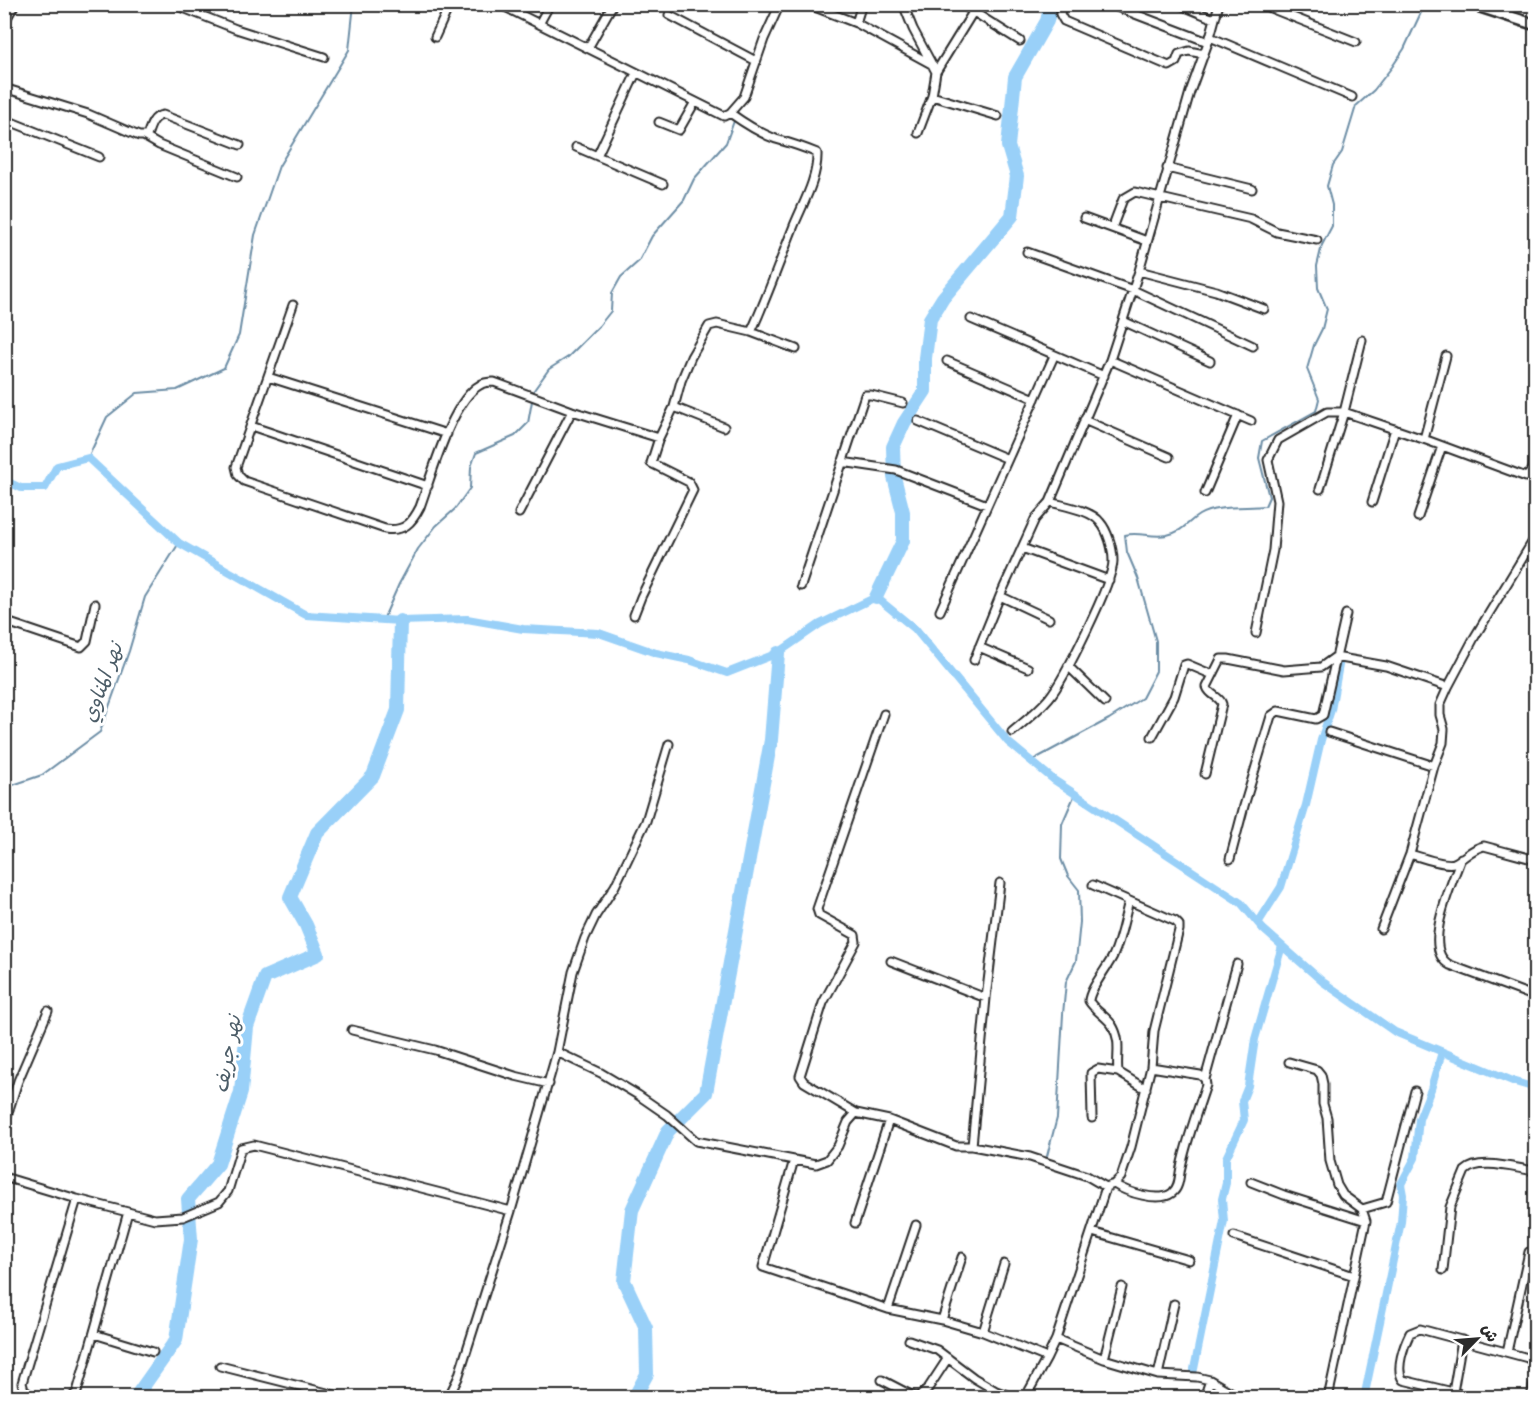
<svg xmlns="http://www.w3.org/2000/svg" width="1540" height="1402" viewBox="0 0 1540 1402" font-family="Mali,'Playpen Sans Arabic',sans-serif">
	<rect width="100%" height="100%" fill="#fff"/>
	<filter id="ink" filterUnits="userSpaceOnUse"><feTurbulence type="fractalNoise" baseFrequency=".0167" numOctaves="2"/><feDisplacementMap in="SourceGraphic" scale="12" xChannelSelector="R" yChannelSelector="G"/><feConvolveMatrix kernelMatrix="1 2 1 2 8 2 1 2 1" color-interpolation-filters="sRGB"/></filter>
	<g filter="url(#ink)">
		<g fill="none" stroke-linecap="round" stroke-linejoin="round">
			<path stroke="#6d8ea6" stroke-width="2" d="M88 458 107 417 137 393 177 390 224 368 239 335 255 235 279 166 349 50 354 4
				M383 620 399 584 418 549 436 526 455 509 470 488 471 467 476 453 515 436 528 423 534 390 549 369 568 357 599 326 611 311 612 293 621 277 639 261 652 236 684 200 694 179 726 143 734 121
				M1031 761 1109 719 1142 698 1156 671V641L1138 578 1127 552 1125 535C1138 531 1151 538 1167 535 1184 531 1186 523 1199 515 1215 505 1246 508 1265 506L1269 497 1259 458 1262 441 1316 411 1319 399 1307 369 1314 345 1322 329 1327 309 1318 288 1317 266 1322 245 1332 226V205L1327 186 1333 165 1342 152 1356 106 1374 90 1392 67 1404 49 1425 4
				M4 788 42 775 100 732 129 651 145 597 179 543
				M1533 1087 1536 1081
				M1047 1156 1057 1118 1063 1014 1066 982 1076 961 1080 922 1079 890 1068 876 1061 859 1062 824 1075 794"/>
			<path stroke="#99d0f8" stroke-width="8" d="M4 480 21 488H45L57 466 88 458 179 543 306 615 400 621 467 619 523 629 599 633 656 653 689 660 727 673 778 653 820 624 876 597 915 629 1008 742 1054 780 1241 903 1263 929 1323 982 1395 1032 1515 1082 1536 1088
				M1258 923 1281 887 1306 805 1321 740 1331 710 1339 665
				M1194 1369 1224 1221 1222 1199 1226 1183V1158L1244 1120 1242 1101 1248 1086 1255 1039 1282 946
				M1364 1398 1401 1222 1403 1195 1401 1184 1415 1158 1419 1119 1431 1089 1442 1052"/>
			<path stroke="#99d0f8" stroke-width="14" d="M876 597 903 541V512L894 477 893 447 904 423 925 391V358L930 319 943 298 1012 216 1017 176 1008 146 1015 77 1047 21 1051 4
				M135 1398 176 1340 191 1239 188 1199 218 1164 241 1092 247 1027 265 977 318 954 306 925 290 897 317 833 373 776 398 710 400 621
				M634 1398 647 1374 646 1328 624 1281 632 1210 668 1131 706 1093 771 740 778 653"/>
			<g stroke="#2b2b2b" stroke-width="11">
				<path id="minor" d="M173 4 236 29 324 57
					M499 4 724 116 730 113 744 97 764 39 780 4
					M807 4 856 23 933 65
					M903 4 913 29 936 72 932 96 918 133
					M961 4 1020 41
					M1062 4 1060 14 1064 21 1169 66 1176 62 1179 54 1189 51 1204 54
					M1109 4 1208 42
					M1178 4 1214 19
					M1260 4 1356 42
					M669 15 756 61
					M4 23 15 4
					M856 23 862 4
					M539 24 550 4
					M435 37 450 4
					M1210 37 1352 97
					M588 48 613 4
					M936 72 978 4
					M4 88 88 114 139 136H147C150 127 153 116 163 115L240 145
					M932 96 998 116
					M730 113C744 123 759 133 776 139 790 143 803 147 817 153 818 179 802 205 793 228 779 263 767 298 751 332L796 349
					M4 119 99 157
					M659 122 679 130 695 102
					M145 137 159 145 237 177
					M576 147 663 184
					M597 156 636 73
					M1167 168 1252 189
					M1084 218 1147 241
					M1112 228 1123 199 1135 192 1251 219 1277 232 1317 240
					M1027 252 1133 290 1253 346
					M1139 271 1216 291 1264 309
					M293 305 236 467 238 475 244 481 385 529C404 532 412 523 420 507 431 477 452 400 480 385 484 382 490 382 494 382L572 411 659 438
					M971 319 1104 376
					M1123 321 1210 361
					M1110 360 1251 421
					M947 361 1035 399
					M268 377 447 434
					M674 407 724 427
					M1084 420 1169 457
					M918 421 1008 459
					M251 426 428 486
					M1424 439 1446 356
					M842 462 896 470 987 505
					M1535 474 1532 471 1536 460
					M1320 489 1344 412 1362 340
					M1205 493 1238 415
					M1372 502 1395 429
					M519 513 572 411
					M1418 517 1442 446
					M1022 548 1109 580
					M801 586 865 395H871L903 403
					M1000 596 1049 619
					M940 611 1054 356
					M634 615 641 597 693 490 689 482 651 463 659 438 674 407 681 381 691 357 709 326 717 324 751 332
					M4 621 81 647 87 641 95 604
					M1256 633 1273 550 1277 501 1268 460 1278 440 1327 412H1344L1429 441 1526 477 1532 471
					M979 647 1028 668
					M974 660 1000 596 1035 519 1050 502 1110 360 1139 271 1190 92 1210 37 1219 4
					M1068 666 1105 702
					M1012 732C1025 721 1038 711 1049 698 1064 680 1113 582 1113 561 1113 549 1108 531 1100 522 1091 510 1064 506 1050 502
					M1329 732 1434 766
					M1152 737 1174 697 1184 665 1187 664 1213 675
					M1205 774 1222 704C1220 696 1210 696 1207 687L1221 659H1228L1284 670 1321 667 1335 657 1386 666 1448 687
					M1410 854C1420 857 1445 866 1454 863 1465 858 1472 848 1484 846L1536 860
					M1461 858C1453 882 1420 950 1450 965L1536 997
					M1230 859 1244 806 1271 716 1278 711 1316 719 1323 715 1346 614
					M1093 885 1175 921 1179 925V930L1154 1031 1151 1067 1131 1147 1121 1177 1114 1184 1106 1187
					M1129 901C1124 919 1121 939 1113 956 1107 968 1089 990 1089 1001 1095 1011 1106 1016 1112 1025 1122 1041 1116 1055 1118 1072L1146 1089
					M1381 929 1410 854 1434 766 1443 743 1444 729 1440 715V705L1448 687 1474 638 1536 536
					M891 961 986 998
					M352 1030 435 1050 515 1076 549 1084
					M557 1052 573 972 585 938 596 915 615 886 646 821 669 744
					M1289 1062 1317 1070 1321 1075 1323 1084V1104L1327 1118 1330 1161 1337 1185 1343 1195 1362 1209 1366 1221
					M1205 1079 1237 964
					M856 1113 804 1082 800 1076 823 1003 856 942 855 935 819 915 817 909 884 714
					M1092 1118 1091 1073 1098 1069 1118 1072
					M4 1125 18 1081 48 1011
					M972 1146 986 998 1000 883
					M4 1177 77 1199 155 1219 183 1217 219 1202 228 1191 241 1148 254 1145 511 1211 557 1052 601 1073 638 1095 667 1115 696 1141 794 1160
					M1251 1182 1284 1195 1366 1221 1328 1398
					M1114 1184C1126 1192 1159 1203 1172 1193 1180 1187 1179 1175 1181 1167 1187 1139 1197 1112 1206 1085L1205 1079 1200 1075 1151 1067
					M1362 1209 1386 1202 1415 1091
					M855 1223 889 1120
					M1092 1232 1189 1260
					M1234 1236 1354 1276
					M1443 1270 1450 1207 1465 1171C1479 1157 1517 1169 1536 1171
					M888 1309 916 1225
					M942 1320 962 1257
					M983 1332 1004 1264
					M94 1334 153 1352
					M1056 1339 1047 1358 983 1332 942 1320 888 1309 763 1267 794 1160 816 1164 827 1160 838 1146 848 1122 856 1113 889 1120 956 1146H972L1030 1157 1087 1176 1106 1187 1056 1339 1104 1359 1158 1375 1197 1377 1210 1380 1241 1398
					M909 1340 937 1350 974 1378 996 1391 1015 1398
					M1507 1352 1529 1252
					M1104 1359 1122 1287
					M220 1366 347 1398
					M1158 1375 1174 1304
					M882 1380 913 1396 919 1397 927 1390 948 1358
					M451 1392 468 1398
					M45 1398 29 1394 24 1390 22 1383 77 1199
					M71 1398 77 1392 128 1212
					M448 1398 458 1378 511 1211
					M1025 1398 1047 1358
					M1204 1398 1210 1380
					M1452 1398 1462 1340
					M1478 1398 1403 1380C1395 1369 1404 1345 1410 1333L1420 1329 1528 1358 1536 1365
					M1531 1398 1536 1371"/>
			</g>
			<g stroke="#2b2b2b" stroke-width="14">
				<path id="secondary" d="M1471 4 1536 25"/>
			</g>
			<use href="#minor" stroke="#fff" stroke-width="7"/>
			<use href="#secondary" stroke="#fff" stroke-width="9"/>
		</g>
	</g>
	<g text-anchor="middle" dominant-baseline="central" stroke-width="6" stroke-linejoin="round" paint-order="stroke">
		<g font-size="20" font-style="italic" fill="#4c5d68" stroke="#fff">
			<text transform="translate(101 682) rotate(-70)">نهر المناوي</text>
			<text transform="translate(226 1054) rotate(-80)">نهر جريف</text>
		</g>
	</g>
	<rect width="1540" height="1402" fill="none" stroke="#fff" stroke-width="24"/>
	<rect x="12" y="12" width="1516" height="1378" fill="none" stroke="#2b2b2b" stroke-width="2" filter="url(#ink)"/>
	<g transform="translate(1477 1339) rotate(65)" stroke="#ffffff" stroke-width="4.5" paint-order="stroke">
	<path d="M0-4.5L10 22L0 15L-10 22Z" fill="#2b2b2b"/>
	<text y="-9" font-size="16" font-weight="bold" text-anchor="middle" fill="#2b2b2b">ش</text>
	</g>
</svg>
